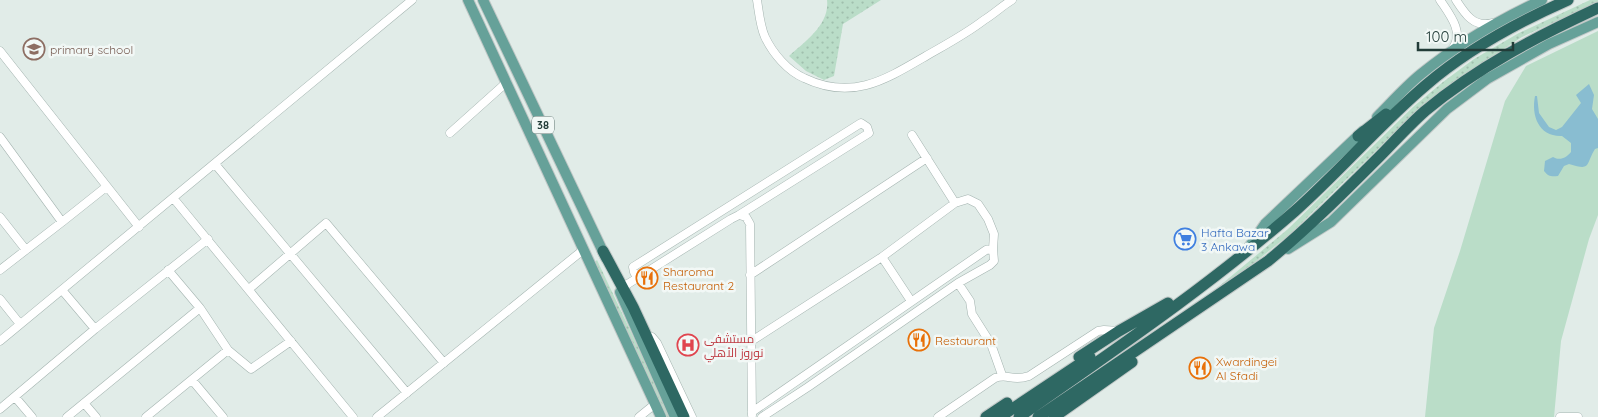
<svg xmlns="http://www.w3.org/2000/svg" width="1598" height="417" viewBox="0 0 1598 417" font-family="Quicksand,Cairo,sans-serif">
	<defs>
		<pattern id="grass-dots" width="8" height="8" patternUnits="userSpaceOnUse" patternTransform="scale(1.25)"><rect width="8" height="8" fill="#baddc8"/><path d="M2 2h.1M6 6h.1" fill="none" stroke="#a0bfad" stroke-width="1.8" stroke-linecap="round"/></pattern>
	</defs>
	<rect width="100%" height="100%" fill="#e1ece8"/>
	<path fill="url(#grass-dots)" d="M827 0H881L843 24 834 76 824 80 806 71 789 56C806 41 830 24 827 0Z
		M1590 0H1598V2L1522 37 1447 86 1416 112 1289 235 1240 274 1217 288 1288 229 1413 107 1443 82 1474 59 1519 33Z
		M597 260 671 417H666L594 263Z"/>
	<path fill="#baddc8" d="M1598 31V215L1589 239 1561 341 1554 417H1425L1434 328 1460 251 1505 101 1526 66Z"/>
	<path fill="#89bdd1" d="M1589 84 1594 95 1592 109 1598 119V148L1595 149C1585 165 1592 171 1569 164L1564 166 1558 176C1551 177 1548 176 1544 171L1545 161 1553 157C1560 161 1566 158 1571 152V143L1562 136C1539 137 1531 116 1535 96H1537L1539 113 1549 127 1556 130 1562 127 1581 103 1576 95Z"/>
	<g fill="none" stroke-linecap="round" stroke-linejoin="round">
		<g stroke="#a4b4b0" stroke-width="9">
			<path id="minor" d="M757 0C759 12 760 26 765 37 773 54 788 71 804 78 852 101 885 80 926 56 945 45 966 34 984 20 994 14 1002 6 1012 0
				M1440 0C1450 15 1465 33 1452 49
				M1456 0C1465 14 1474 28 1492 23
				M0 51 139 227
				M450 133 507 82
				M0 137 62 222 106 187
				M215 164 407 393
				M174 199 353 417
				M955 203 968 199 978 204 988 219 994 234 993 249
				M0 217 26 250
				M882 257 911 301
				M0 270 62 222
				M168 270 200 308 228 350 251 369 291 341
				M750 275 927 158
				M637 278 634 272 633 267 861 123 867 127 869 133 739 215
				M958 283 970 301 972 314 991 344 1002 375
				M623 287 731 219 739 215 746 217 750 224 752 415
				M249 289 326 223 444 363
				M62 290 95 329
				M0 299 20 324
				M646 336 652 337 657 343 692 417
				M0 341 412 0
				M750 342 882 257 955 203 912 135
				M192 380 223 417
				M15 397 32 417
				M84 403 96 417
				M0 409 95 329 208 239
				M752 412 986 250 993 249 994 261 990 265 958 283 808 387 762 417
				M67 417 200 308
				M146 417 228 350
				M377 417 583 250
				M639 417 655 404
				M938 417 995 378C1008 373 1012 382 1029 376L1098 331 1104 330 1119 331
				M1560 417H1578"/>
		</g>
		<g stroke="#c1c8c7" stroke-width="12">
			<path id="major" d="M468 0 661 417
				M483 0 606 258
				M1377 117C1391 103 1405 87 1421 74 1458 44 1499 20 1542 0
				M1249 247 1265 224 1363 131
				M1288 249 1331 222 1447 109 1487 79 1549 44 1598 22
				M620 292 675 417"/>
		</g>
		<g stroke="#c1c8c7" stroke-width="13">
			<path id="highway" d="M1358 136 1386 114
				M603 251 633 307 684 417
				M1079 357 1119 331 1168 303
				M986 417 1007 403
				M1000 417 1090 357
				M1019 417C1113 351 1209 286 1295 211 1340 171 1380 124 1426 85 1468 49 1518 22 1568 0
				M1038 417 1268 261C1307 229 1343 193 1379 157 1394 142 1409 125 1425 111 1478 67 1536 37 1598 8
				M1054 417 1132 362"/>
		</g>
		<use href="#minor" stroke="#fff" stroke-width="8"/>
		<use href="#major" stroke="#66a199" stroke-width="10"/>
		<use href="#highway" stroke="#2e6863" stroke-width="11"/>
	</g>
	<defs>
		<g id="school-ring" transform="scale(1.125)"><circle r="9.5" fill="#f2f8f6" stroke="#8d6e63" stroke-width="1.5"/><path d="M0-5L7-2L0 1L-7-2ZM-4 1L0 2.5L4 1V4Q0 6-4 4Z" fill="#8d6e63"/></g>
		<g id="supermarket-ring" transform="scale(1.125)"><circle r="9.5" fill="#f2f8f6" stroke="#3f7fe0" stroke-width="1.5"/><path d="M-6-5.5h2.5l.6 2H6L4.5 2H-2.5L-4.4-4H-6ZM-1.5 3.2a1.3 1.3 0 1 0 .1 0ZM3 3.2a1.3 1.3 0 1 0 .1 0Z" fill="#3f7fe0"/></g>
		<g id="restaurant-ring" transform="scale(1.125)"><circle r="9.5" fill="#f2f8f6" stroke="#e8710a" stroke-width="1.5"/><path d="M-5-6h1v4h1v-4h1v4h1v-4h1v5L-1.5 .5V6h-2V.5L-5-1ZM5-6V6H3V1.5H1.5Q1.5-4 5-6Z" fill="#e8710a"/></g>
		<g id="hospital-ring" transform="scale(1.125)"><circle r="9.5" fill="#f2f8f6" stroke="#e0444e" stroke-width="1.5"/><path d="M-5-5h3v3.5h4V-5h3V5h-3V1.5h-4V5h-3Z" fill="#e0444e"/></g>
	</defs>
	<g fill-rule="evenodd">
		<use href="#school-ring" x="34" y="49"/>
		<use href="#supermarket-ring" x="1185" y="239"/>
		<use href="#restaurant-ring" x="647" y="278"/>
		<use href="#restaurant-ring" x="919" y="340"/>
		<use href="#hospital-ring" x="688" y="345"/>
		<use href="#restaurant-ring" x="1200" y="368"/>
	</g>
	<g text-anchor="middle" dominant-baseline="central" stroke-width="5" stroke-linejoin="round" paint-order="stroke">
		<rect fill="#f2f8f6" stroke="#607471" stroke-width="1" x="532" y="116.5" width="22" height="17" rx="4"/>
		<g font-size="11" font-weight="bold" fill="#223c38">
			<text x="543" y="125">38</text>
		</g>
		<g font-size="12" fill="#785e54" stroke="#f2f8f6" text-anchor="start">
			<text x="50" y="49">primary school</text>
		</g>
		<g font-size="12" fill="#366cbe" stroke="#f2f8f6" text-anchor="start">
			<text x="1201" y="232">Hafta Bazar<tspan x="1201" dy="14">3 Ankawa</tspan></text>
		</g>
		<g font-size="12" fill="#c56008" stroke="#f2f8f6" text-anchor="start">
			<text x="663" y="271">Sharoma<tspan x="663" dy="14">Restaurant 2</tspan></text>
			<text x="935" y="340">Restaurant</text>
			<text x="1216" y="361">Xwardingei<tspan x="1216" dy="14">Al Sfadi</tspan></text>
		</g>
		<g font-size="12" fill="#be3a42" stroke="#f2f8f6" text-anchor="start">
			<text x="704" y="338">مستشفى<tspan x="704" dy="14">نوروز الأهلي</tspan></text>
		</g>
	</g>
	<path d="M1418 42v8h95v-8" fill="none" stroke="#223c38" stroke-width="2.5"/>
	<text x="1426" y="42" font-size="15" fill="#223c38" stroke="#f2f8f6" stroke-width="4" paint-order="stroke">100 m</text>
</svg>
